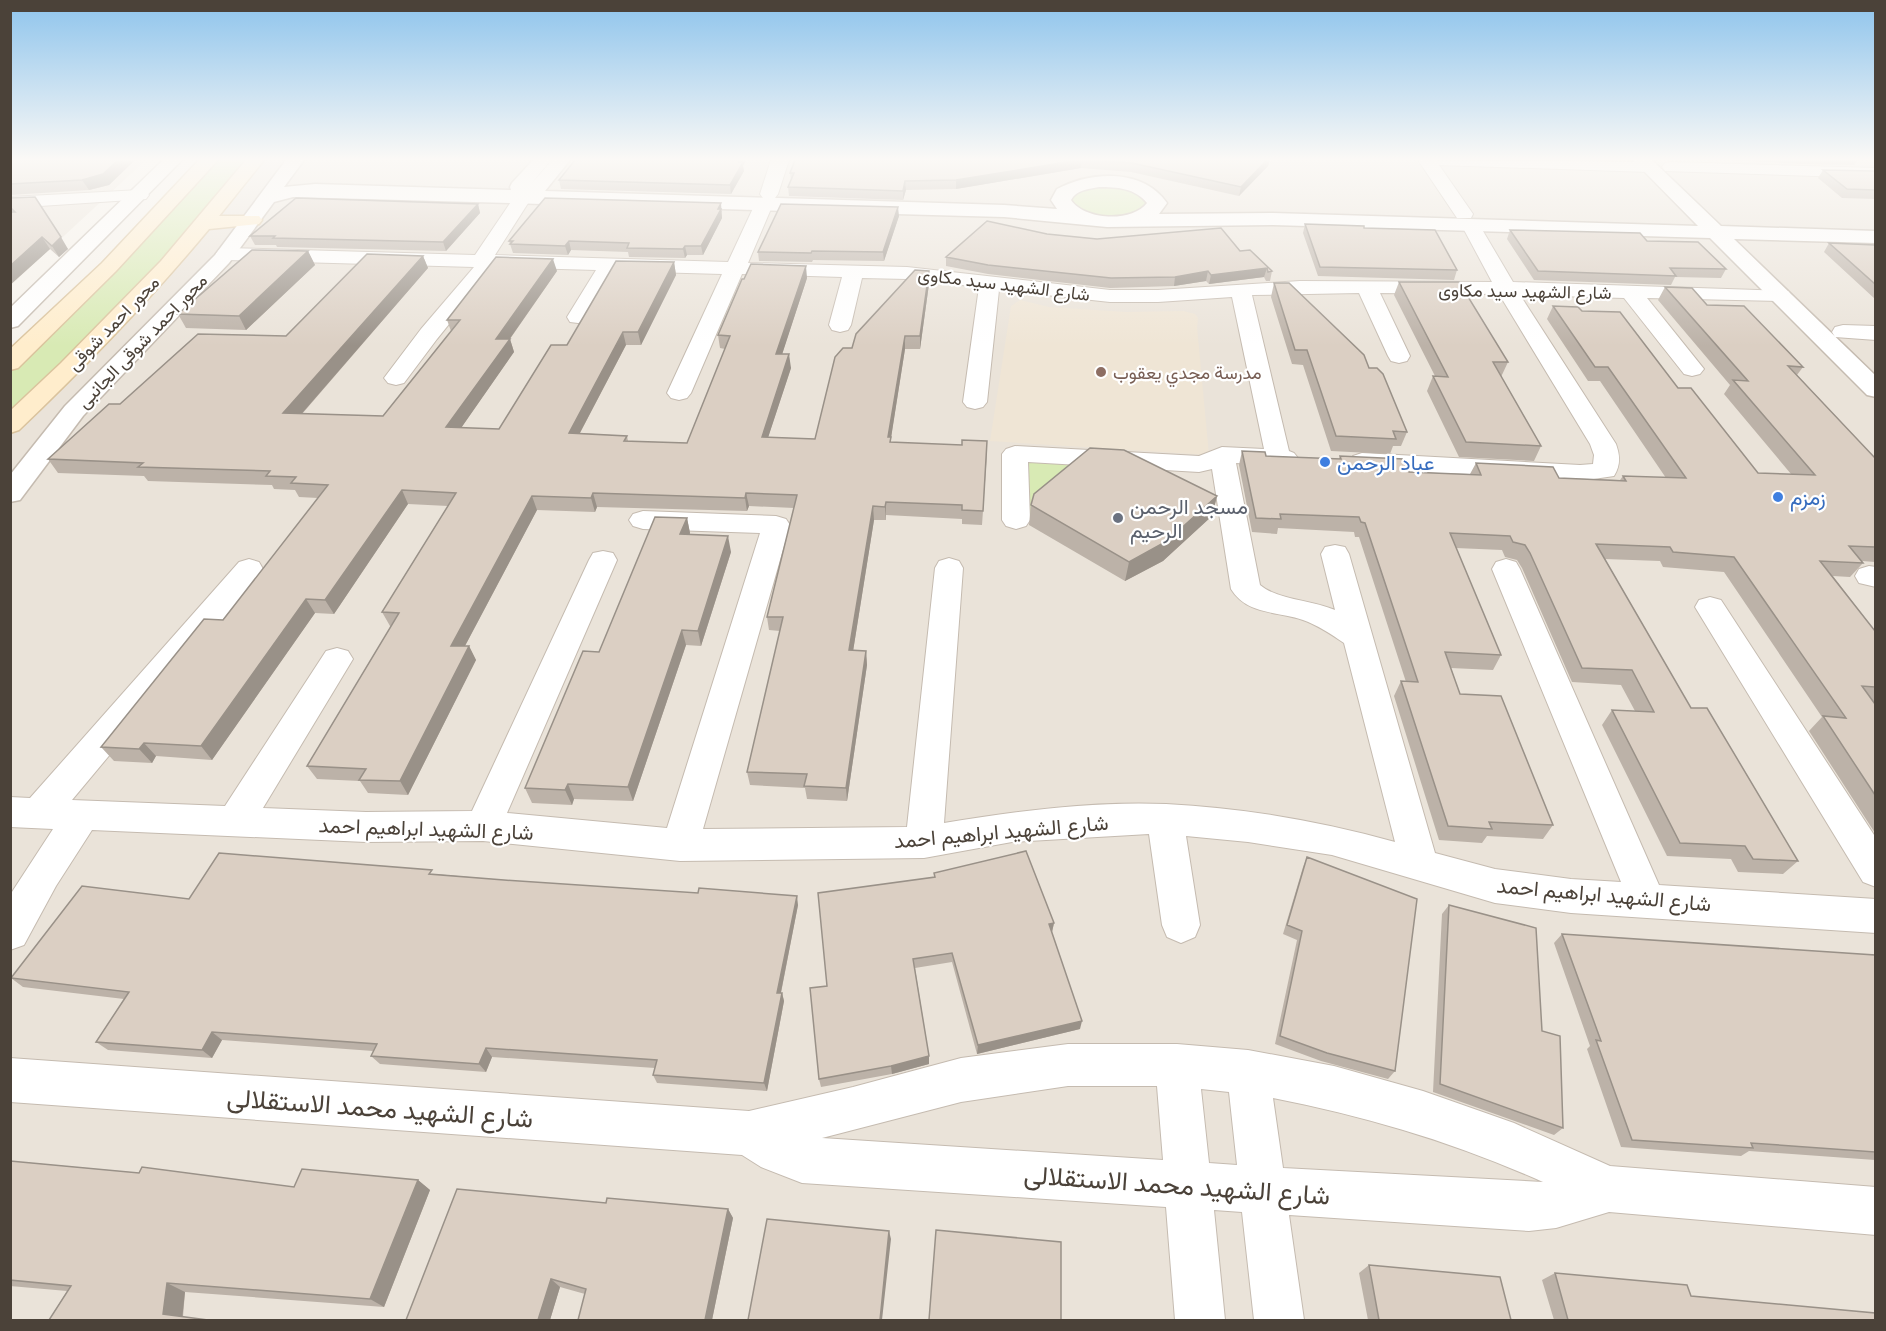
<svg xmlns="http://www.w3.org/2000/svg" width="1886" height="1331" viewBox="0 0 1886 1331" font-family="'IBM Plex Sans',Vazirmatn,sans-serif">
	<rect width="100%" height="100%" fill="#f6f2eb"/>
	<path fill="#eae3d9" d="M11 160H146L11 285Z
		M229 160H1875V1320H11L10 398Z"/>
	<path fill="#efe5d5" d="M1020 300 1049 307 1126 312 1183 311 1195 314 1198 318 1197 327 1209 455 990 441 1011 306Z"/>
	<path fill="#d8eab4" d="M209 160H255L168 265 11 425V363Z
		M1100 181 1154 196 1146 216 1089 219 1064 193Z
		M1015 454 1098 458 1023 521Z"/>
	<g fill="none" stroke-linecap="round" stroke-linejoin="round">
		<g stroke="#c5bbb0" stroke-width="2">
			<path id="minor" d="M771 160H789L778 194 775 198H763L760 194Z
				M1418 160 1649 162 1655 163 1658 167 1655 171 1649 172 1439 165 1473 214 1471 218H1457Z
				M1671 162 1876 168V178L1665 171 1662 167 1665 163Z
				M140 190 146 191 149 195 146 199 10 208V197Z
				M523 192 529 193 532 197 495 255 728 262 755 204 758 200H770L773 204 748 263 907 267 1110 290H1158L1300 281 1492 282 1462 226 1464 222H1478L1480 226 1513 282 1788 291 1791 295 1788 299 1781 301 1647 298 1704 369 1700 374 1692 376 1684 374 1624 298 1520 295 1616 444C1620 455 1621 465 1614 476L1580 481 1362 469 1353 466 1349 461 1353 456 1362 453 1580 465 1593 464 1594 455 1590 444 1499 294 1380 293 1410 356 1407 361 1399 363 1391 361 1388 356 1359 293 1252 295 1289 451 1294 453 1298 458 1294 463 1285 466 1236 463 1260 585C1278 600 1312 600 1335 610L1321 554 1325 547 1335 545 1345 547 1349 554 1435 853 1495 869 1571 879 1621 882 1492 569 1496 562 1506 559 1516 562 1520 569 1659 885 1876 899V933L1571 913 1495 903 1332 855 1248 842 1186 836 1200 925 1195 937 1181 943 1167 937 1162 925 1149 834 1012 842 924 858 680 861 483 841 366 842 92 830 56 886 24 945 10 950V895L53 829 10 827V797L30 798 239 562 249 559 259 562 263 569 259 576 72 800 225 806 326 651 337 648 348 651 353 659 263 808 366 812 472 811 589 560 593 553 603 551 613 553 617 560 507 813 667 828 760 533 643 529 633 526 629 520 633 514 643 511 776 516 786 519 790 525 703 829 907 827 935 568 939 561 949 558 959 561 963 568 944 823C1016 811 1092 801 1166 804 1244 808 1320 821 1395 842L1344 643C1331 634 1317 625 1303 620 1277 611 1247 615 1231 589L1212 469 1199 472 1028 462 1030 520 1026 526 1016 529 1006 526 1002 520V454L1006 449 1015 446 1199 456 1222 447 1264 449 1232 297 1158 302H1110L999 290 987 402 983 407 975 409 967 407 963 402 979 287 907 279 862 278 851 325 848 330 840 332 832 330 829 325 842 277 742 274 691 393 687 398 679 400 671 398 667 393 722 274 616 271 586 322 578 323 570 322 567 317 596 270 495 267 437 339 404 383 396 385 388 383 384 378 421 329 474 267 226 260 219 258 216 254 219 250 226 248 475 255 517 193Z
				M1843 325 1876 326V340L1835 337 1832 332 1835 327Z
				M1869 566 1876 567V587L1859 583 1855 576 1859 569Z
				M1710 597 1721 600 1876 838V887L1863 882 1695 607 1699 600Z
				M1068 1044H1177L1248 1050 1334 1066 1423 1091 1514 1123 1610 1166 1876 1187V1235L1609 1212 1556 1228 1529 1231 1289 1215 1304 1320H1254L1242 1212 1214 1210 1225 1320H1175L1166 1207 802 1183 761 1167 742 1155 10 1102V1058L749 1111 853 1087 961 1058ZM1068 1086H1157L1163 1160 822 1138 961 1102ZM1201 1089 1229 1092 1237 1165 1209 1163ZM1273 1098C1366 1116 1456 1143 1543 1182L1283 1168Z"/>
		</g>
		<g stroke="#c5bbb0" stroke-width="3">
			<path id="tertiary" d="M163 160H182L18 326 10 328V308Z
				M286 160H304L284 187 315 184 511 190 510 187 512 183 533 160H551L531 184 552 160H570L545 191 1004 205 1057 209 1051 200 1057 189C1091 171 1143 168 1167 203L1159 214 1273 213 1698 226 1633 160H1652L1721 226 1876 231V243L1734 239 1876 376V397L1867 395 1710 238 1273 225 1107 227 1004 217 293 197 274 202 229 263 83 416 20 500 10 502V475L65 406 215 255ZM1099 187C1117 187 1135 188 1147 203 1132 223 1084 220 1071 200 1076 190 1089 189 1099 187Z"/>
		</g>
		<g stroke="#dac39d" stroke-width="3">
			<path id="secondary" d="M199 160H218L116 271 18 368 10 370V349L102 263Z
				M246 160H264L219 216H259L262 220 259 224 209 229C150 300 86 366 19 430L10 433V411L61 363 161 261Z"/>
		</g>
		<use href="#minor" fill="#fff" fill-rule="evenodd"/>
		<use href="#tertiary" fill="#fff" fill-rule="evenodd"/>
		<use href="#secondary" fill="#ffedcc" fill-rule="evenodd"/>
	</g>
	<path fill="#bcb2a8" d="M10 160H135L109 185 89 190 10 195Z
		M795 160H1270L1268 166 1239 196 1131 172 1081 168 956 189 906 190 903 200 789 196 788 187 791 181 790 173Z
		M1731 160H1858L1854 165 1800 164Z
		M743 166 744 171 731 194 561 189 559 180Z
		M1823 170 1875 173V199L1842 198 1818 178Z
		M10 198 68 249 59 257 50 249 10 285Z
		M478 204 480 213 446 251 277 247 276 245H255L250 236Z
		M722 211 721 213 722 218 703 255H687L685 258 629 257 628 252 571 250 568 255 513 253 509 241Z
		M899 216 884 261 813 260 812 262 759 261 758 252Z
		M1305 224 1364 228 1457 270 1454 280 1318 276 1303 233Z
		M1510 230 1647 241 1726 269 1721 278 1675 277 1671 285 1534 280 1507 239Z
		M1047 234 1097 239 1240 251 1272 271 1270 281H1266L1264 277 1209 284 1206 281 1174 286 1110 288 988 274 946 266V257Z
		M1829 243 1875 245V299L1824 252Z
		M308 251 315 265 246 330 186 328 178 314Z
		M423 256 428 268 302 414 383 416 451 331 447 320 557 271 510 339 514 352 461 428 499 429 567 345 674 262 676 275 641 345H626L580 433 627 436 628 441 687 443 725 349 720 348 718 335 807 278 782 354 791 368 768 437 815 439 852 348 929 271V284L920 349H905L891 437V442L987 454 982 525 962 524V519L886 515V520H874L853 651H866L867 665 847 801 807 799 805 788 750 785 747 772 780 631 769 630 767 617 794 508 749 506 747 511 597 507 595 512 537 510 465 646H469L476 660 408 795 368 793 360 781 317 779 307 766 391 626H390L382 612 448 506 408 504 334 614 315 613 212 760 156 756 152 763 114 761 101 747 223 620 318 498 299 497 295 490 274 489 272 485 148 481 144 476 58 473 48 459 120 404 286 336Z
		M1399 282 1508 362 1501 377 1541 446 1534 461 1459 457 1427 391 1433 376H1435L1394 295Z
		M1274 283 1369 368 1407 432 1401 446H1393L1390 454 1331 451 1303 365 1292 364 1271 297Z
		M1665 287 1707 305 1803 367 1797 375 1875 458V562L1862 561 1863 563 1850 577 1833 576 1875 631V702H1874L1875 704V833L1809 731 1822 717 1724 572 1663 567 1660 561 1605 559 1691 708 1798 861 1783 874 1738 872 1731 859 1667 856 1602 725 1612 710 1635 711 1621 685 1572 682 1522 568 1517 560 1505 557 1502 550 1456 548 1501 655 1493 670 1451 668 1460 694 1553 825 1543 839 1487 836 1482 843 1439 840 1394 696 1401 681 1406 682 1359 537H1355L1354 532 1278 528 1277 534 1252 532 1239 465 1242 451 1266 456 1339 459 1340 456 1409 472 1470 474 1476 463 1559 478 1620 480 1623 476 1666 478 1600 381H1588L1547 319 1553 306 1582 311 1678 388 1758 473 1791 474 1724 394 1730 385 1658 300Z
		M1217 496 1212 516 1163 561 1125 581 1029 525 1031 505Z
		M687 518 690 533 689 535 731 552 701 646 686 645 633 801 574 799 572 805 532 803 525 788 599 652Z
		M1307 857 1395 1071 1388 1079 1321 1061 1275 1044 1297 940 1283 934 1303 867Z
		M934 873 1054 923 1052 932 1080 1029 977 1054 952 962 915 968 929 1056V1064L892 1074 821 1087 819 1079 827 986 934 877Z
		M435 874 798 905 781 993H782L784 1001 767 1091 657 1083 653 1075 655 1068 492 1057 486 1072 380 1064 371 1056 373 1051 222 1040 212 1058 108 1050 96 1042 124 999 23 987 11 978 189 899Z
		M1449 905 1542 1031 1563 1128 1554 1135 1433 1092 1442 914Z
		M1562 934 1875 955V1160L1749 1151 1741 1156 1621 1147 1587 1049 1590 1046 1554 943Z
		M10 1161 294 1187 418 1180 430 1190 384 1307 185 1292 183 1317 49 1320 67 1291 10 1286Z
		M606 1203 728 1209 733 1218 712 1320H578L585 1294 560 1287 550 1320H406Z
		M1369 1265 1511 1320H1368L1359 1273Z
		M1555 1273 1691 1296 1875 1320H1554L1542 1280Z"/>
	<path fill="#999188" d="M118 160H135L109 185 89 190 82 180Z
		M740 160H746L743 166 744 171 731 194 730 185Z
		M1079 160H1081V168L956 189V180Z
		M1267 160H1270L1268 166 1239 196 1241 187Z
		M905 181 906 190 903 200V191Z
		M721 203 722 218 703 255 701 246Z
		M478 204 480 213 446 251 443 242Z
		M898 207 899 216 884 261 883 252Z
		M42 237 50 249 10 285V266Z
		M61 237 68 249 59 257 52 246Z
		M569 241 571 250 568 255 565 246Z
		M685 246 687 255 685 258 683 249Z
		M308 251 315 265 246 330 239 316Z
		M423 256 428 268 291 426 283 413Z
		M553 259 557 271 506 344 510 339 514 352 452 441 446 427 496 339Z
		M674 262 676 275 641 345 638 332Z
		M806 266 807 278 778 367 776 354Z
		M1267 268 1264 277 1209 284 1211 275Z
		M929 271V284L920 349V336Z
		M1208 271 1206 281 1174 286 1175 277Z
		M623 332 626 345 573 446 569 433Z
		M905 336V349L889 451 888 437Z
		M789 354 791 368 764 450 762 437Z
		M402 490 408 504 334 614 325 600Z
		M593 493 597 507 595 512 591 498Z
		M746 493 749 506 747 511 745 498Z
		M532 496 537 510 458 659 451 646Z
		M1217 496 1212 516 1163 561 1125 581 1129 562Z
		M886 502V520L885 507Z
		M873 506 874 520 851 664 849 650Z
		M687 518 690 533 684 550 680 534Z
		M728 536 731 552 701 646 698 631Z
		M306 599 315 613 212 760 201 746Z
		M682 630 686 645 633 801 628 787Z
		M469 646 476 660 408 795 400 781Z
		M866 651 867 665 847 801 846 788Z
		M144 743 156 756 152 763 139 749Z
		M568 784 574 799 572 805 565 790Z
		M797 896 798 905 779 1002 777 993Z
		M1054 923 1052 932 1049 924Z
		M782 993 784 1001 767 1091 764 1083Z
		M1082 1021 1080 1029 977 1054 978 1045Z
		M212 1032 222 1040 212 1058 202 1050Z
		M486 1048 492 1057 486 1072 479 1064Z
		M929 1056V1064L892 1074 891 1066Z
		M418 1180 430 1190 384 1307 370 1299Z
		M728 1209 733 1218 712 1320H705Z
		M889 1231 891 1239 882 1320H880Z
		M551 1279 560 1287 550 1320H538Z
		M167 1283 185 1292 182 1320 163 1314Z"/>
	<path fill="#dbcfc3" stroke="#999188" stroke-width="1.5" d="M10 160H118L103 174 82 180 10 184Z
		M575 160H740L739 162H743L730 185 559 180Z
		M795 160H1079L956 180 905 181 903 191 788 187 794 173H790Z
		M1088 160H1267L1241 187 1132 163Z
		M1823 170 1874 171 1875 173V190L1847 189Z
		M35 197 61 237 52 246 42 237 10 266V212H15L10 207V198Z
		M296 198 478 204 443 242 273 238 275 236H250Z
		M545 198 721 203 718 209H721L701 246H685L683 249 627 248 629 243 569 241 565 246 510 244 513 241H509Z
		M781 204 898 207 883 252 812 251 811 253 758 252Z
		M987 221 1047 234 1097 239 1221 228 1240 251 1250 250 1272 271 1268 272 1267 268 1211 275 1208 271 1175 277 1111 278 988 265 946 257Z
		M1305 224 1364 226V228L1435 230 1457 270 1320 267Z
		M1510 230 1640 233 1647 241 1698 242 1726 269 1670 268 1676 276 1538 271Z
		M1829 243 1875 245V284Z
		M252 250 308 251 239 316 178 314Z
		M367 254 423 256 283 413 383 416 460 320H447L496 257 553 259 496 339H510L446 427 499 429 551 345H567L616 261 674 262 638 332H623L569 433 627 436 624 441 687 443 730 336 718 335 742 279H744L751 264 806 266 776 354H789L762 437 815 439 835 357 843 348H852L856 334 915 270 929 271 920 336H905L888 437H891L890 442 962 445V440L987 441 983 511 962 510V505L886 502 885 507 873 506 849 650 866 651 846 788 804 786 807 774 747 772 783 617H767L797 495 746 493 745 498 593 493 591 498 532 496 451 646H469L400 781 359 780 366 769 307 766 399 613 382 612 456 493 402 490 325 600 306 599 201 746 144 743 139 749 101 747 204 619 223 620 328 485 291 483 296 477 266 476 270 471 138 467 143 463 48 459 109 404H120L198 334 286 336Z
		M1399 282H1459L1508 362H1493L1541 446 1466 442 1433 376 1448 377Z
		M1274 283H1289L1364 355 1369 368H1377L1383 374 1407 432 1393 431 1396 439 1336 436 1307 350H1295Z
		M1665 287 1692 288 1707 305 1744 306 1803 367 1788 366 1875 458V547L1849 546 1863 563 1820 561 1875 631V687L1862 686 1875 704V795L1823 716 1846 718 1734 557 1673 552 1670 547 1596 544 1691 708H1707L1798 861 1753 859 1745 846 1680 843 1612 710 1654 712 1632 670 1582 668 1530 553 1525 545 1513 542 1510 536 1450 533 1501 655 1445 652 1460 694 1501 696 1553 825 1489 822 1492 829 1448 826 1401 681 1418 682 1365 523 1361 522 1359 517 1280 514 1281 519 1256 518 1242 451 1265 452 1266 456 1341 459 1340 456 1404 459 1409 472 1481 475 1476 463 1553 467 1559 478 1626 481 1623 476 1686 478 1608 367H1595L1553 306 1578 307 1582 311 1620 312 1678 388H1691L1758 473 1815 475 1733 380 1748 381Z
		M1090 448 1124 450 1217 496 1167 541 1129 562 1031 505 1034 494Z
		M655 517 687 518 680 534 728 536 698 631 682 630 628 787 568 784 565 790 525 788 583 651 599 652Z
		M1026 851 1054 923 1049 924 1082 1021 978 1045 952 953 913 959 929 1056 891 1066 819 1079 810 988 827 986 818 893 935 877 934 873Z
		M219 853 432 870 429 874 504 880 698 893 699 888 797 896 777 993H782L764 1083 653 1075 657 1060 486 1048 479 1064 371 1056 377 1044 212 1032 202 1050 96 1042 129 992 11 978 82 886 189 899Z
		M1307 857 1417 899 1395 1071 1327 1053 1280 1036 1302 931 1287 925Z
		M1449 905 1536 928 1542 1031 1560 1036 1563 1128 1440 1084Z
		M1562 934 1875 955V1152L1751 1143 1753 1148 1632 1140 1596 1040 1601 1041Z
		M10 1161 139 1173 142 1167 294 1187 302 1169 418 1180 370 1299 167 1283 163 1314 208 1320H49L71 1286 10 1280Z
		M457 1189 606 1203 607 1198 728 1209 705 1320H578L586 1289 551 1279 538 1320H406Z
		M767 1219 889 1231 880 1320H748Z
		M936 1230 1061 1242V1320H929Z
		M1369 1265 1500 1277 1511 1320H1379Z
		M1555 1273 1687 1285 1691 1296 1875 1313V1320H1568Z"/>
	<linearGradient id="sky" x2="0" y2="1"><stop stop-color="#8ec4ec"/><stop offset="0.46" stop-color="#fbf9f6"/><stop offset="1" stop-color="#fbf9f6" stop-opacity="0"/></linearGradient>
	<rect width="1886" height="346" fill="url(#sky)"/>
	<circle fill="#8d6e63" stroke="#fff" stroke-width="2" cx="1101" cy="372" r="6"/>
	<g fill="#3f7fe0" stroke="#fff" stroke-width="2">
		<circle cx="1325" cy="462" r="6"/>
		<circle cx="1778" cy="497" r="6"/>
	</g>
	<circle fill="#6b7280" stroke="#fff" stroke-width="2" cx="1118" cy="518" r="6"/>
	<g text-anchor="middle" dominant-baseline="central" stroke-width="4.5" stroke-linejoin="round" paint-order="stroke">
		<g font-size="18" fill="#4b4239" stroke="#fff">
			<text transform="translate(1004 284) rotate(7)">شارع الشهيد سيد مكاوى</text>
			<text transform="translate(1525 291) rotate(1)">شارع الشهيد سيد مكاوى</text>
			<text transform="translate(113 323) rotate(-46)">محور احمد شوقى</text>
			<text transform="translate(142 341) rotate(-46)">محور احمد شوقى الجانبى</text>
		</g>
		<g font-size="18" fill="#785e54" stroke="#fff" text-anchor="start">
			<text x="1113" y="372">مدرسة مجدي يعقوب</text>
		</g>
		<g font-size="21" fill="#366cbe" stroke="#fff" text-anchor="start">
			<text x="1337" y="462">عباد الرحمن</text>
			<text x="1790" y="497">زمزم</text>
		</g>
		<g font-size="21" fill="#5b616d" stroke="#fff" text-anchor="start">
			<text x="1130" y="506">مسجد الرحمن<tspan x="1130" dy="24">الرحيم</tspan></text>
		</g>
		<g font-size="21" fill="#4b4239" stroke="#fff">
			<text transform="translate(426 828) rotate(2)">شارع الشهيد ابراهيم احمد</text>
			<text transform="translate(1001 831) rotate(-5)">شارع الشهيد ابراهيم احمد</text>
			<text transform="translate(1604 894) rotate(5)">شارع الشهيد ابراهيم احمد</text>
		</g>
		<g font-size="26" fill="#4b4239" stroke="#fff">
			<text transform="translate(380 1107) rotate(4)">شارع الشهيد محمد الاستقلالى</text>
			<text transform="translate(1177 1184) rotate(4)">شارع الشهيد محمد الاستقلالى</text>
		</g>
	</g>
	<rect width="1886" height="1331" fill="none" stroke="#4b4239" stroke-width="24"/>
</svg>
